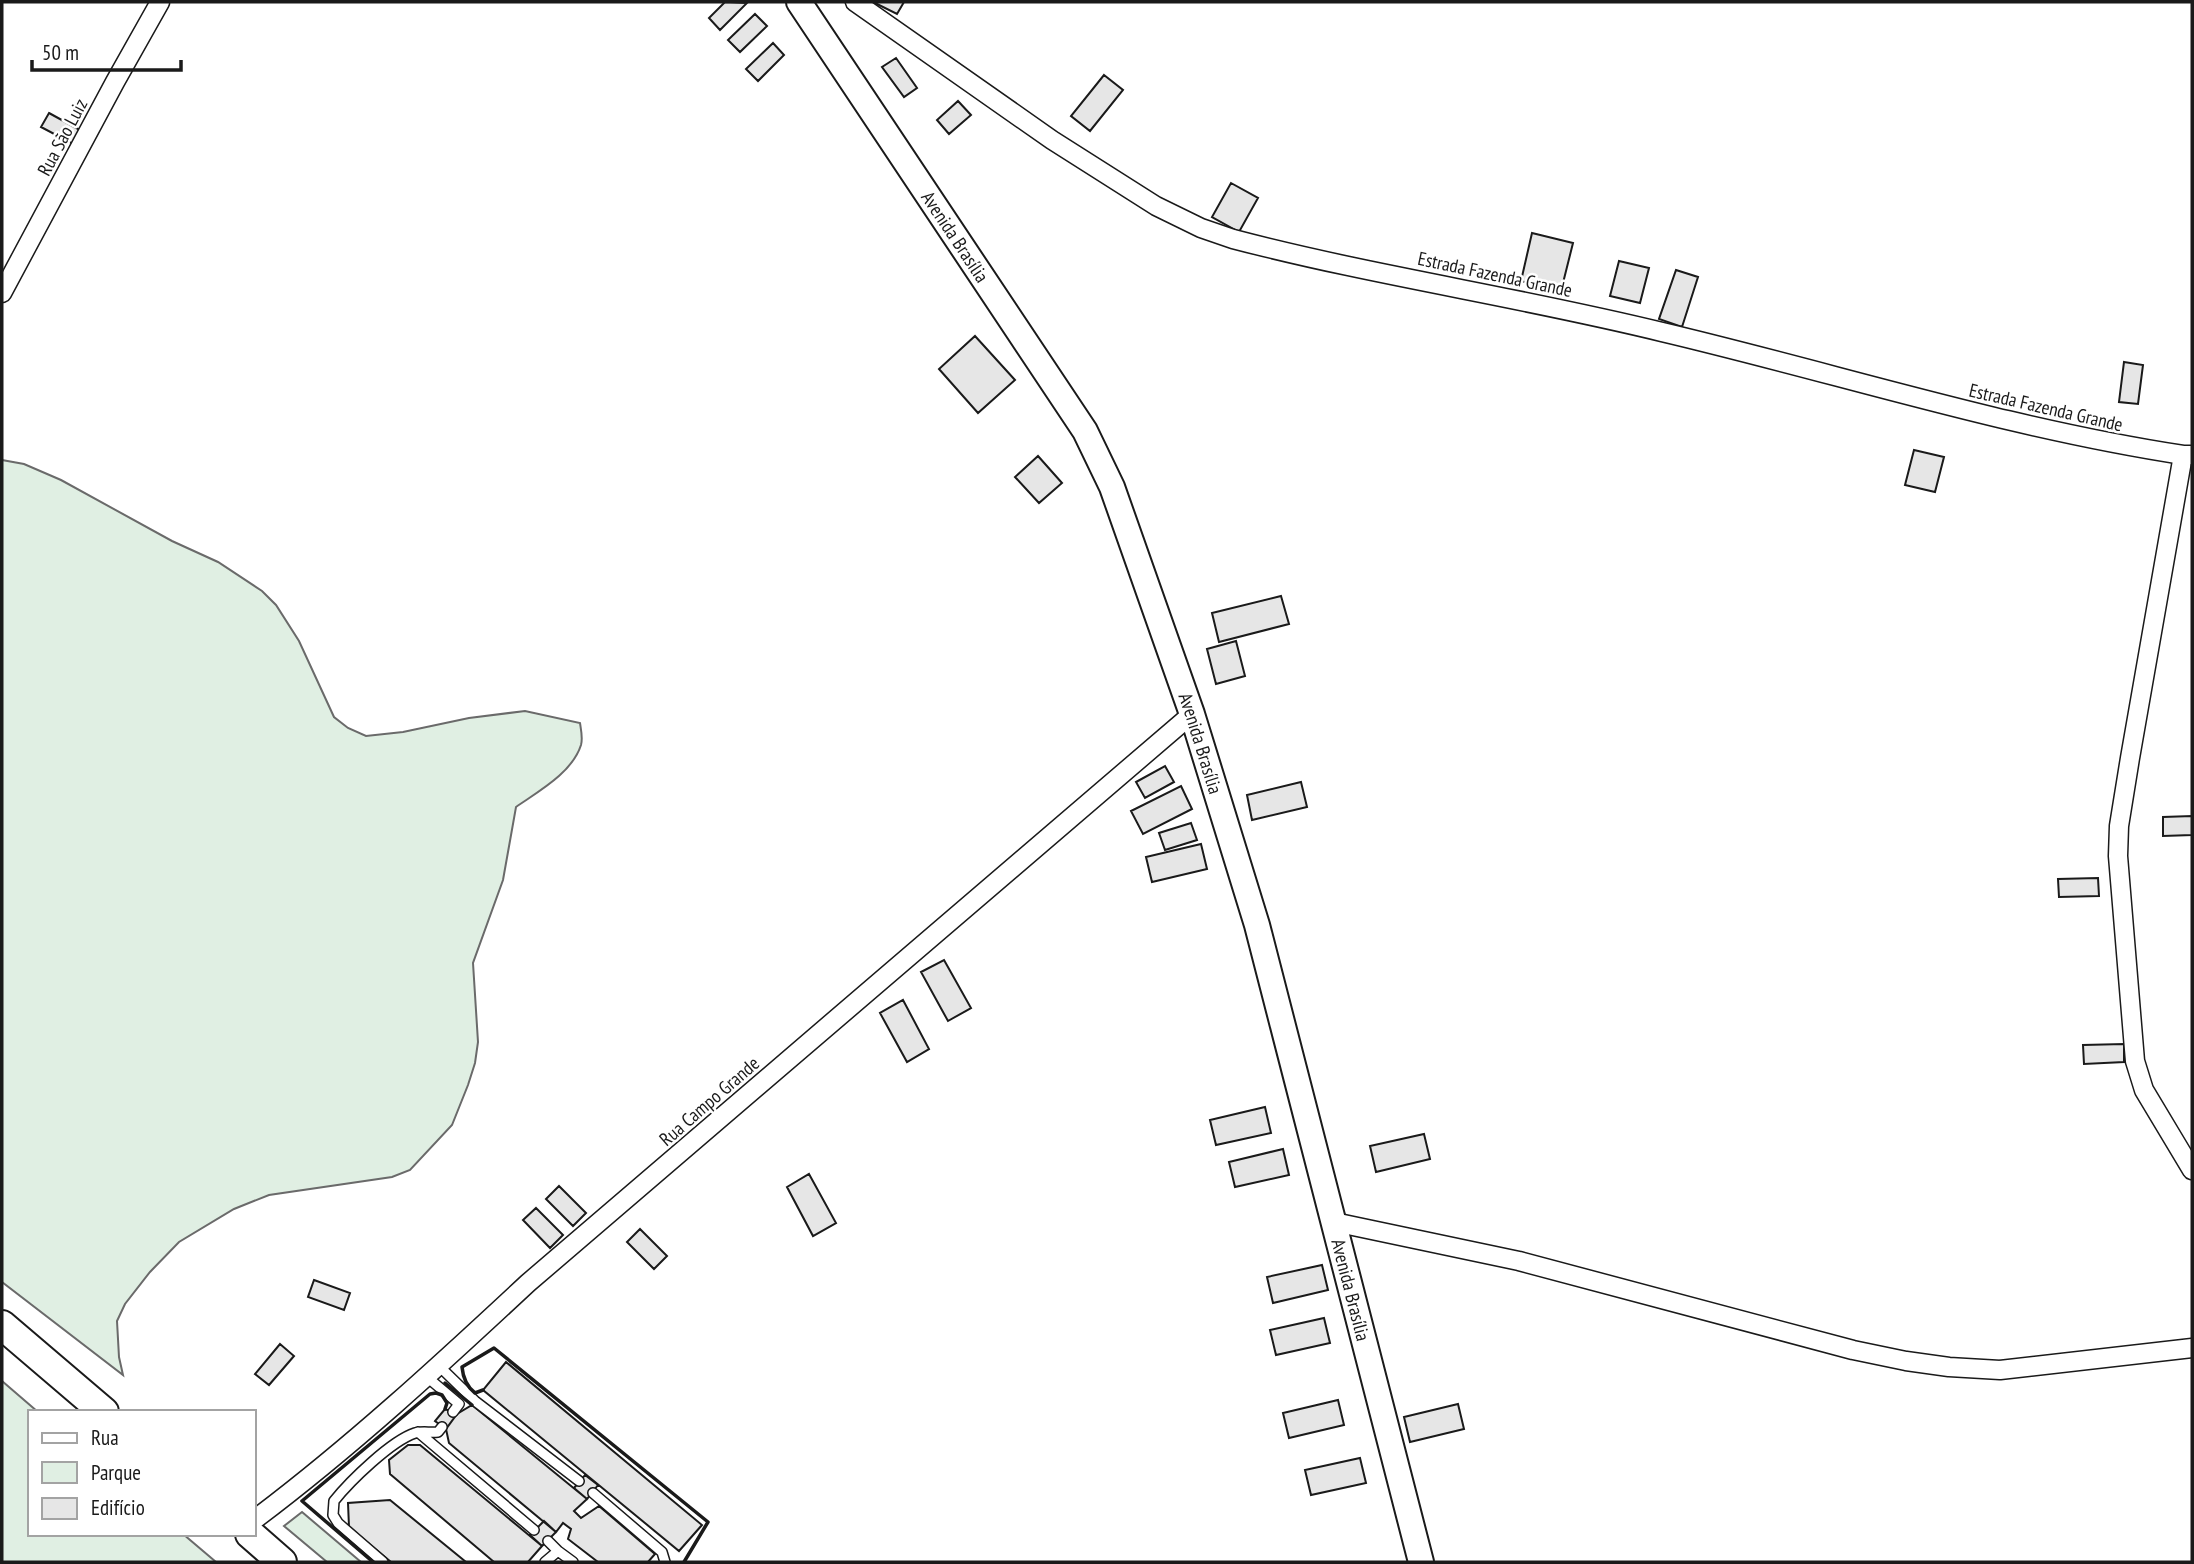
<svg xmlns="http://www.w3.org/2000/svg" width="2194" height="1564" viewBox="0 0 2194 1564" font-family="'PT Sans Narrow',sans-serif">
	<rect width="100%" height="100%" fill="#fff"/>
	<path fill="#e0efe3" stroke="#6a6a6a" stroke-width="2" d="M2 460 24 464 61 480 172 541 218 562 262 591 276 605 299 641 334 717 348 728 366 736 403 732 469 718 525 711 580 723C581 730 583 738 581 745 572 773 539 791 516 807L503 880 473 963 478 1042 475 1063 468 1085 452 1125 410 1170 392 1177 269 1195 234 1209 179 1242 150 1272 125 1304 117 1321 119 1357 123 1375 2 1282Z
		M2 1381 38 1412H30V1534H183L216 1562H2Z
		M302 1512 361 1562H327L284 1526Z"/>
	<path fill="#e6e6e6" stroke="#1a1a1a" stroke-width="2" d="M725 2 747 3 720 30 709 18Z
		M873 2H904L897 14Z
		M755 14 767 26 740 52 728 40Z
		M773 43 784 55 758 81 746 69Z
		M896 58 917 88 904 97 882 67Z
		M1104 75 1123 90 1090 131 1071 116Z
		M958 101 971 115 949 134 937 120Z
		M49 113 80 130 73 144 41 127Z
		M1231 183 1258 198 1239 232 1212 217Z
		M1532 233 1573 243 1561 291 1521 281Z
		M1619 261 1649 268 1640 303 1610 296Z
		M1676 270 1698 277 1682 327 1659 319Z
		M975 336 1015 380 978 413 939 369Z
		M2124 362 2143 365 2138 404 2119 402Z
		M1914 450 1944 457 1935 492 1905 485Z
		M1038 456 1062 483 1039 503 1015 477Z
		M1281 596 1289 624 1219 642 1212 613Z
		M1236 641 1245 676 1216 684 1207 649Z
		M1165 766 1174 782 1145 798 1136 782Z
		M1301 782 1307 807 1252 820 1247 795Z
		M1181 786 1192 809 1143 834 1131 811Z
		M2192 816V835L2163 836V817Z
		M1191 823 1197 840 1165 850 1159 833Z
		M1201 844 1207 869 1152 882 1146 857Z
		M2098 878 2099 896 2059 897 2058 879Z
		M944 960 971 1008 948 1021 921 972Z
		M903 1000 929 1049 907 1062 880 1013Z
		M2124 1044V1062L2084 1064 2083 1045Z
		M1265 1107 1271 1133 1216 1145 1210 1120Z
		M1424 1134 1430 1159 1376 1172 1370 1146Z
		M1283 1149 1289 1175 1235 1187 1229 1162Z
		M809 1174 836 1223 813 1236 787 1187Z
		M559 1186 586 1213 573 1226 546 1199Z
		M536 1208 563 1235 550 1248 523 1220Z
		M640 1229 667 1256 654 1269 627 1242Z
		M1322 1265 1328 1290 1273 1303 1267 1277Z
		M314 1280 350 1293 344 1310 308 1297Z
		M1324 1318 1330 1343 1276 1355 1270 1330Z
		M280 1344 294 1356 269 1385 255 1374Z
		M506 1362 702 1525 679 1551 483 1390Z
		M1338 1400 1344 1425 1289 1438 1283 1413Z
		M1458 1404 1464 1429 1410 1442 1404 1417Z
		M472 1405 587 1499 574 1511 581 1518 599 1506 655 1554 648 1562H598L568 1539 571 1529 563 1523 556 1532 449 1443 446 1429 457 1414Z
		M445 1409 457 1414 446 1429 435 1421Z
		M408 1445H420L542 1546 528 1562H494L390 1474 389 1460Z
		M1360 1458 1366 1483 1311 1495 1305 1470Z
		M585 1475 598 1485 587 1499 574 1488Z
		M390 1500 466 1562H391L349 1527 348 1503Z
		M544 1521 556 1532 542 1546 530 1535Z"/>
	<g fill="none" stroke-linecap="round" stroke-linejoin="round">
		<g stroke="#1a1a1a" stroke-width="12">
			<path id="service" d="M439 1366 475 1401 579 1481
				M427 1377 459 1404 453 1412
				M418 1432 534 1530
				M593 1493 662 1552 665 1562
				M548 1541 558 1551
				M383 1562 338 1523 333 1515 334 1501C350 1481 391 1441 415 1433 422 1431 431 1433 438 1432L442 1427
				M545 1562 558 1551 573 1562"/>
		</g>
		<g stroke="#1a1a1a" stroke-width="21">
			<path id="minor" d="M855 2 1052 140 1156 206 1201 228 1233 239C1374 276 1520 297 1662 332 1836 373 2006 428 2183 455H2192
				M2 293 115 82 160 2
				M2183 455 2130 758 2119 826 2118 856 2135 1061 2144 1090 2192 1170
				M1334 1222 1519 1261 1853 1350 1906 1361 1949 1367 2000 1370 2192 1348
				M254 1520C350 1448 440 1365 528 1283L1192 714"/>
		</g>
		<g stroke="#1a1a1a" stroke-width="28">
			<g id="secondary">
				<path id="s1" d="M799 2 1085 431 1112 487 1192 714 1257 925 1421 1562"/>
			</g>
		</g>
		<g stroke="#1a1a1a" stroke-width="32">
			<path id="primary" d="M2 1325 104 1412
				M250 1534 282 1562"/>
		</g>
		<use href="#service" stroke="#fff" stroke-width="9"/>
		<use href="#minor" stroke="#fff" stroke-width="18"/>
		<use href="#secondary" stroke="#fff" stroke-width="24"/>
		<use href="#primary" stroke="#fff" stroke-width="28"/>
		<path stroke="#1a1a1a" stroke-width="3.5" d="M445 1383 472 1405
			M483 1390 475 1393C466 1386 463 1378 462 1367L494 1348 708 1522 684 1562
			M373 1562 302 1501 430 1394 436 1393 442 1395 447 1403 445 1409"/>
	</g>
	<g text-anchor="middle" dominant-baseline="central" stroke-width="5" stroke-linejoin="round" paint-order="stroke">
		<g font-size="19" fill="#1a1a1a" stroke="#fff">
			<text transform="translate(62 137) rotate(-62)">Rua São Luiz</text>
			<text stroke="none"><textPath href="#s1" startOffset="282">Avenida Brasília</textPath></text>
			<text transform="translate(1495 274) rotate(12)">Estrada Fazenda Grande</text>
			<text transform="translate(2046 407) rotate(13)">Estrada Fazenda Grande</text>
			<text stroke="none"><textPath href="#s1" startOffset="849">Avenida Brasília</textPath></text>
			<text transform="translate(709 1101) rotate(-41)">Rua Campo Grande</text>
			<text stroke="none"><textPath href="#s1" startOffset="1416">Avenida Brasília</textPath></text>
		</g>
	</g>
	<rect width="2194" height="1564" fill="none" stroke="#1a1a1a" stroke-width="7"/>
	<rect x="28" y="1410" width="228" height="126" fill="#ffffff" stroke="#a3a3a3" stroke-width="2"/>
	<rect x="42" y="1433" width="35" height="10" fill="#ffffff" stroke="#a3a3a3" stroke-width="2"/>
	<text x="91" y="1445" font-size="21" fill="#1a1a1a">Rua</text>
	<rect x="42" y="1462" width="35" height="21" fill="#e0efe3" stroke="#a3a3a3" stroke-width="2"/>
	<text x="91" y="1480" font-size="21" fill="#1a1a1a">Parque</text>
	<rect x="42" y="1498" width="35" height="21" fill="#e6e6e6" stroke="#a3a3a3" stroke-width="2"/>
	<text x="91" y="1515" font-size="21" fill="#1a1a1a">Edifício</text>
	<path d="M32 60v10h149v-10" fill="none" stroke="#1a1a1a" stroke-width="3.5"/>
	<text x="42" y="60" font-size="21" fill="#1a1a1a" stroke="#ffffff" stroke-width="5" paint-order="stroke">50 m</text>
</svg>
